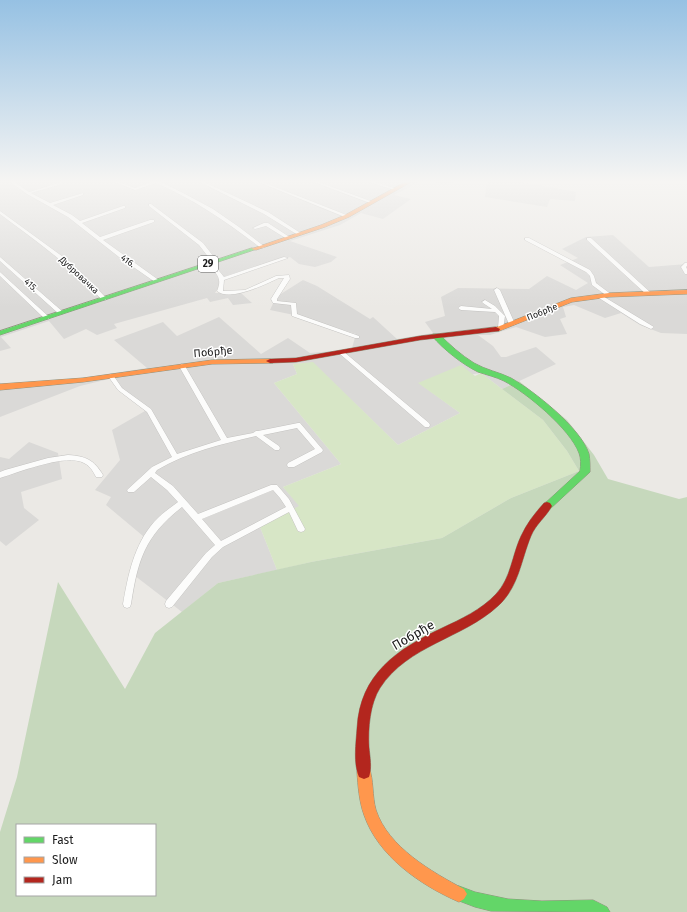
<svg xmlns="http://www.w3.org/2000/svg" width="687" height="912" viewBox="0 0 687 912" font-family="'Fira Sans',sans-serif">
	<rect width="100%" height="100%" fill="#ebe9e5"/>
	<path fill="#dad9d7" d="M0 181H421L394 195 411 199 383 219 361 213 340 225 290 241 337 257 331 262 315 267 299 264 290 257 223 280 215 293H241L252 303 233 305 228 298 210 302 207 298 114 324 117 328 97 335 86 329 64 339 49 321 1 337 11 348 0 351Z
		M432 181H517L576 192 575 201 550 199 547 207 485 197 487 182H454L443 185Z
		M613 235 649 267 687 264V334L661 333 640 325 621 313 605 318 574 305 563 307 566 317 560 319 567 334 545 337 516 327 490 335H478L493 346 501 357H506L536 347 556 364 502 389 481 373 419 383 460 413 398 445 313 363 293 364 297 374 274 383 341 464 283 487 300 506 260 527 277 570 218 583 182 612 130 572 143 536 106 505 111 497 95 490 120 460 112 430 145 411 120 387 113 378 80 386 0 417V382L1 385 74 379 147 368 114 340 163 322 177 336 219 317 261 354 288 338 310 353 345 350 352 348 356 334 299 316 270 310 276 297 303 280 317 286 370 319 373 317 397 339 433 333 425 322 445 316 441 297 458 288 529 289 547 276 576 290 588 283 560 265 578 258 562 249 586 237Z
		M29 442 58 453 62 479 21 492 24 508 39 520 6 546 0 541V457L9 459Z"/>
	<path fill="#d7e6c6" d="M313 362 398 445 460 413 418 383 461 365 475 376 481 373 543 420 567 451 579 471 511 498 442 538 311 562 277 570 260 527 299 506 283 487 341 464 274 383 297 374 293 364Z"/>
	<path fill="#c6d8bc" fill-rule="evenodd" d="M519 381 567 420 594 455 608 479 679 499 687 497V912H0V832L17 777 58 582 125 689 155 633 218 583 311 562 442 538 511 498 579 471 567 451 543 420 502 389ZM17 825H155V895H17Z"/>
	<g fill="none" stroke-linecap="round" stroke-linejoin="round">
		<g stroke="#c4c3c1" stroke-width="1">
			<path id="street" d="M9 181H13L29 192 62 182V184L31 193 50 203 83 193V195L53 205 72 215 80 221 123 206H125V208L82 223 100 237 150 220H154V222L103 240 160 281 155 282 119 257 68 217 27 194Z
				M112 181H116L135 188 153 181H159L185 194 213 209 239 227 265 247 261 248C228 223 194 199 156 183L135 190Z
				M198 181H202L268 212 302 234 298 235 264 214Z
				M256 181H260L349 216 345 217Z
				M311 181H316L373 202 370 203Z
				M367 181H372L397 189 394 190Z
				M149 204H151L203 243 217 261V263H213L199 245 149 206Z
				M0 211 70 262 94 285 106 298V300H102C72 266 36 241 0 214Z
				M264 223H268L291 238 287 239 266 226 255 229 253 228Z
				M525 238H529L590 270 594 276 596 283 612 295 609 297 607 296 592 285 590 276 586 272 525 240Z
				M587 238H591L651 293V295H647L587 240Z
				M0 257 63 312V314H59L0 261Z
				M284 257 288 258 224 280 223 291H224L245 290 276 276 289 275 290 279 277 299V301L296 303 297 314 359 336V338H355L292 316 291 305 273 303 271 299 284 278H279C266 284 230 302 217 291 223 277 216 274 208 264L212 263 220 272 224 277Z
				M685 263H687V266L686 267 687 269V274H685L681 267Z
				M0 272 49 317V319H45L0 276Z
				M497 288 500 290 515 324 514 325H510L509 324 494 290Z
				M601 295 654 327 651 329 640 324 599 298 598 297Z
				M485 300 495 306 505 316 503 329 501 330 498 328 499 316 495 312 461 310 458 308 461 306 492 309 483 303 482 302Z
				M342 351 344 352 429 423 430 425 429 427H425L340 354V352Z
				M182 364 185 366 227 438 253 433 256 431H258L298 423H300L323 450 322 452 294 467H288L287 465 288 463 315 449 297 428 263 435 279 446 280 448 279 450H275L256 436C222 444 187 452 157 470L155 473 173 486 198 514 271 485H277L289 499 305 529 304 531 301 532 298 531 289 512 223 547 212 557 172 607 169 608 166 607 165 604 166 601 206 553 215 545 182 507C145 536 138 559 131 604L130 607 127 608 124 607 123 604C128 575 134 545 154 522 161 514 170 508 178 502L167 490 151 477 134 492H128L127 490 152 467 172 457 147 412 118 390 108 376 111 374 113 375 122 388 151 409 177 454 221 440 179 366ZM273 490 280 498 286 507 221 541 202 519Z
				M68 455C86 456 94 460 103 475L102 477H96C93 471 90 466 84 463 67 453 19 472 0 478V472L5 470 48 458Z"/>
		</g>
		<g stroke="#91937f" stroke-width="1">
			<path id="fast" d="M252 248 257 249 0 335V331Z
				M433 334H439C450 345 461 355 474 363 486 370 499 372 511 378 534 391 581 428 589 454 590 460 590 466 590 472L550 509H544L542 506 580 471C581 465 581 458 579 453 570 429 527 393 504 381 496 377 487 375 478 372 462 364 444 350 432 336Z
				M459 886 475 892 508 899 542 901 593 900 607 907 610 912 491 911 475 907 454 899 451 894 454 889Z"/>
		</g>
		<g stroke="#91937f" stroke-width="1">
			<path id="slow" d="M407 181H413L349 217 325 227 256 250 251 249 321 225 345 215Z
				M687 290V294L609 297 572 302 499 331H496L492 329 571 298 609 293Z
				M270 359 274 361 273 363 212 364 83 382 0 390V384L83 378 212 360Z
				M364 765 369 767C374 780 372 796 376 810 388 847 432 872 464 889L467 894 464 899 459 902C420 885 378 856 364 815 359 801 358 786 357 772L359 767Z"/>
		</g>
		<g stroke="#91937f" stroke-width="1">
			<path id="jam" d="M496 327 500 329 499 331 420 340 296 362 270 363 266 361 270 359 296 358 420 336Z
				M547 502 550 503 552 506C546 517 536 524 531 536 521 560 519 587 498 606 462 639 408 645 380 688 370 704 368 728 369 747 370 757 372 768 369 777L364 779 359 777C353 763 356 743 357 728 360 674 397 649 442 628 461 619 481 610 496 594 511 578 512 555 521 536 527 523 535 513 544 503Z"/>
		</g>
		<use href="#street" fill="#fcfcfb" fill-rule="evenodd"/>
		<use href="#fast" fill="#63d668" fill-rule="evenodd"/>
		<use href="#slow" fill="#ff974d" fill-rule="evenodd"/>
		<use href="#jam" fill="#b3261e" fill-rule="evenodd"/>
	</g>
	<linearGradient id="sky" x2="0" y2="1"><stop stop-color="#96c1e3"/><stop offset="0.59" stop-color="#f6f5f3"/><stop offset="1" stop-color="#f6f5f3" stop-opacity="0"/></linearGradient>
	<rect width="687" height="308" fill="url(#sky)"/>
	<g text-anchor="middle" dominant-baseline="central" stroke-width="3" stroke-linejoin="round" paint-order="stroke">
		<g font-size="9" fill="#1d1d1d" stroke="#fff">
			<text transform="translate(128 261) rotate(36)">416.</text>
			<text transform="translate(79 275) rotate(43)">Дубровачка</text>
			<text transform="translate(31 285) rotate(43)">415.</text>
			<text transform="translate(542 312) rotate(-22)">Побрђе</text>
		</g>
		<rect fill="#fff" stroke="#616161" stroke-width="1" x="198" y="256" width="20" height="16" rx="3"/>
		<g font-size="10" font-weight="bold" fill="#1d1d1d">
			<text x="208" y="264">29</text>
		</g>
		<g font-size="11" fill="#1d1d1d" stroke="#fff">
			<text transform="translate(213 352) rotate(-5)">Побрђе</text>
		</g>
		<g font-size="13" fill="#1d1d1d" stroke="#fff">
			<text transform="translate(413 635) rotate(-30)">Побрђе</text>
		</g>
	</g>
	<rect x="16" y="824" width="140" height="72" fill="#ffffff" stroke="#a5a5a5"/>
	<rect x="24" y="837" width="20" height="6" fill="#63d668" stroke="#a5a5a5"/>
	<text x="52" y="844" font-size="12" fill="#1d1d1d">Fast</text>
	<rect x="24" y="857" width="20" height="6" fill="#ff974d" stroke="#a5a5a5"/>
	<text x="52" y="864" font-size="12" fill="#1d1d1d">Slow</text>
	<rect x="24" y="877" width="20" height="6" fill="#b3261e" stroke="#a5a5a5"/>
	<text x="52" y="884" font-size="12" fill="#1d1d1d">Jam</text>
</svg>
